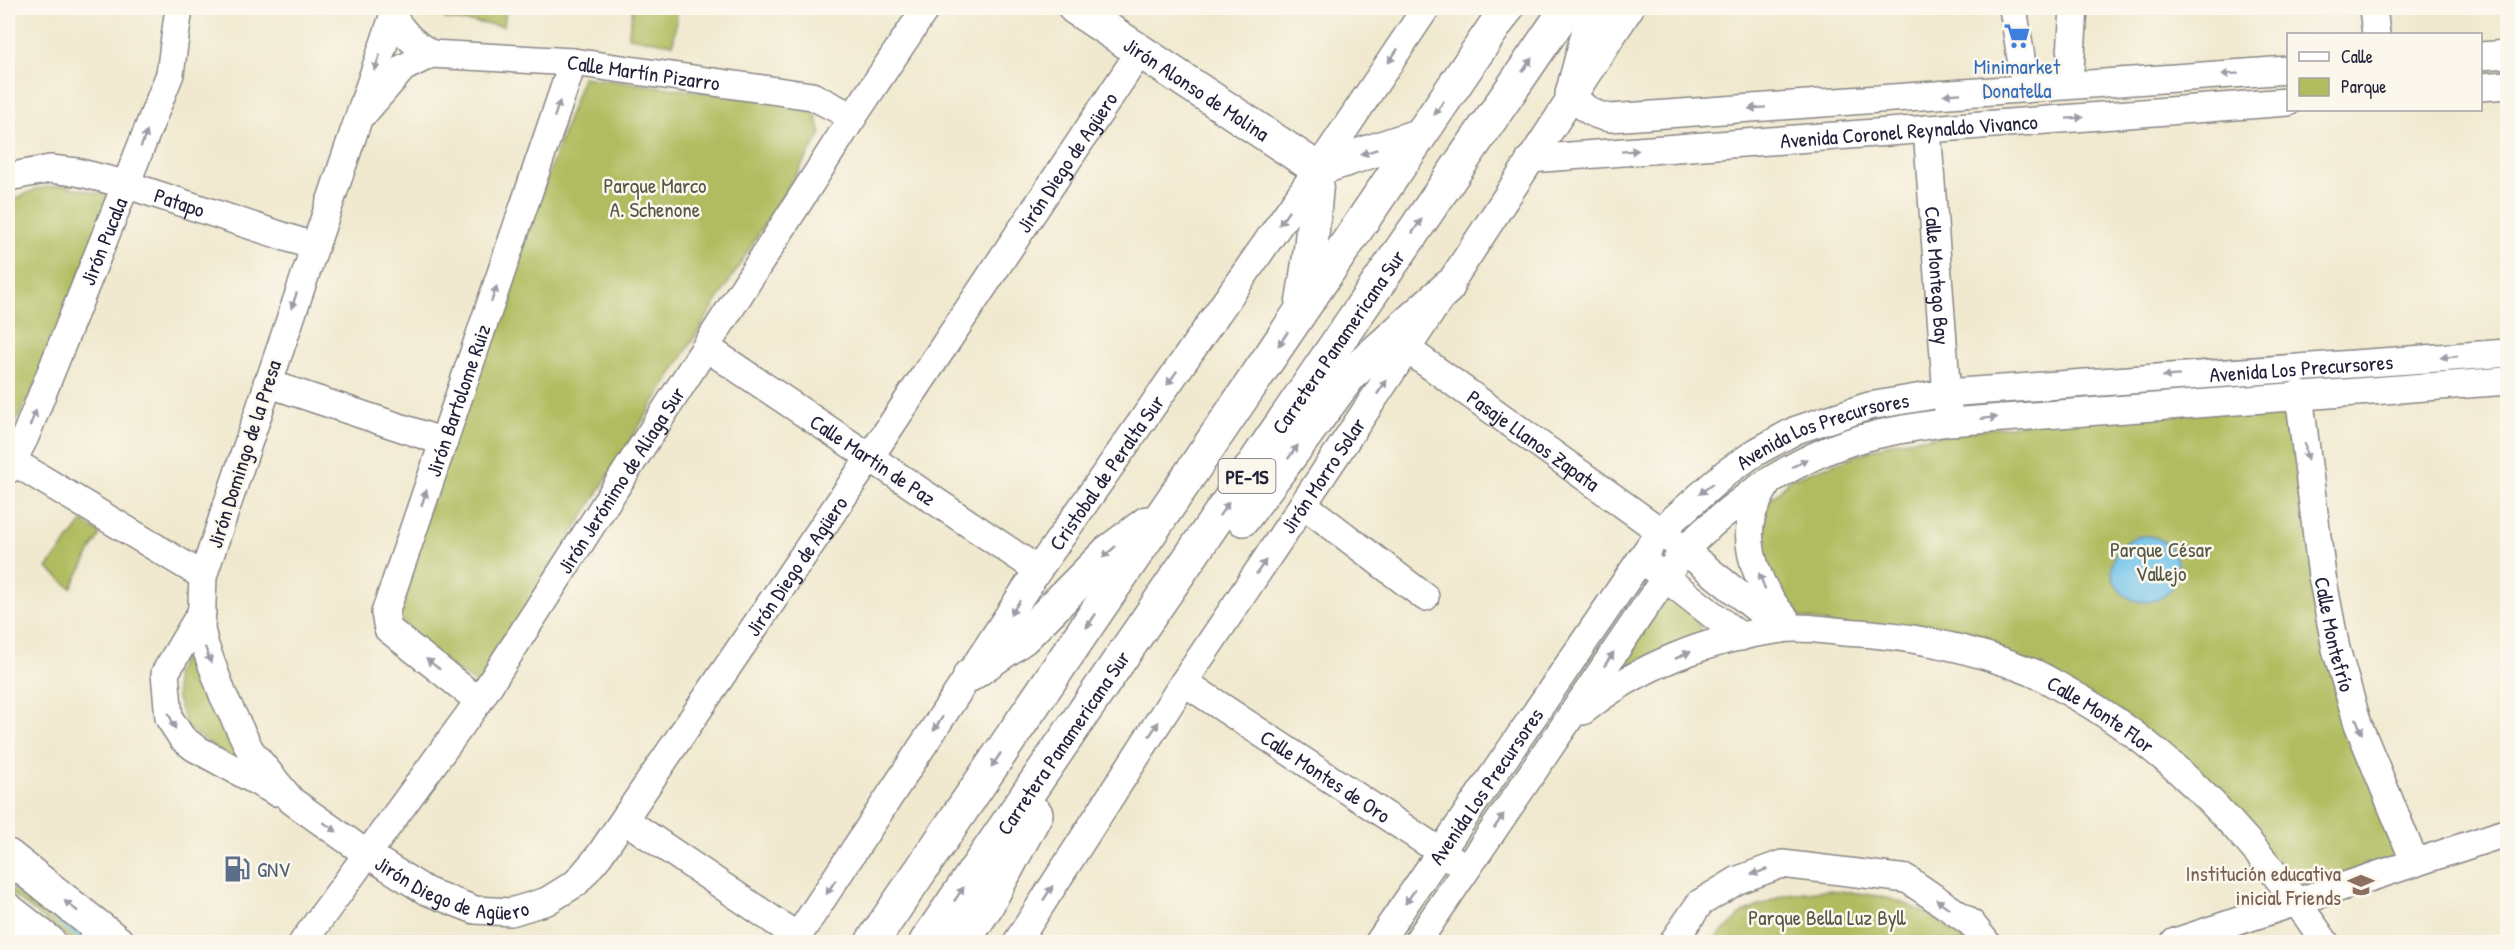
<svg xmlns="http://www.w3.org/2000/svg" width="2515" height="950" viewBox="0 0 2515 950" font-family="'Patrick Hand',sans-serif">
	<rect width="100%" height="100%" fill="#fbf7ec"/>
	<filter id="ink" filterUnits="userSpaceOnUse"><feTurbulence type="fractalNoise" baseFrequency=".0167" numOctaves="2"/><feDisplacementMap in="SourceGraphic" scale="12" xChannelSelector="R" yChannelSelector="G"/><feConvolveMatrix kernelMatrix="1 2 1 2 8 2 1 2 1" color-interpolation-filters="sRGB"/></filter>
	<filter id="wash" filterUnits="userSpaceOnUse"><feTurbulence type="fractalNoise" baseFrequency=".008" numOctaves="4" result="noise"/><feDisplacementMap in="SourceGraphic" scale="24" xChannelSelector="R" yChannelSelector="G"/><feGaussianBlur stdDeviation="1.35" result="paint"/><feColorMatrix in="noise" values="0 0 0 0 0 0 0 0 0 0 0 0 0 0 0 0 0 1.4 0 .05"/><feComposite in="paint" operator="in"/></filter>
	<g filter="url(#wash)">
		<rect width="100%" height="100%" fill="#f0e9cf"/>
		<path fill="#b0bc5e" stroke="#696f4c" stroke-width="1.5" d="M446 8H506L504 26 445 19Z
			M633 8H678L673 44 628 37Z
			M583 77 797 104 815 112 821 134 478 685 418 645 401 619 402 583Z
			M62 185 111 196 41 373 8 438V203L36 189Z
			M2291 402 2318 594 2401 859 2303 892 2054 673 1798 617 1768 576 1760 537 1769 501 1791 479 1894 442 2082 416Z
			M83 521 100 534 71 588 47 568Z
			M1667 590 1691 611 1703 633 1597 680Z
			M195 635 244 767 187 728 177 699 175 674Z
			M8 873 97 942H73L8 891Z
			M1828 890C1889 895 1918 901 1966 942H1711L1743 913 1786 894Z"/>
		<path fill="#70c2eb" stroke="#497293" stroke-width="1.5" d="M2112 569a33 33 0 1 1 66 0a33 33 0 1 1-66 0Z"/>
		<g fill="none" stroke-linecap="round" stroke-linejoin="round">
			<path stroke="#70c2eb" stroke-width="6" d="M8 881 87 942"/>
		</g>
	</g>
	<g filter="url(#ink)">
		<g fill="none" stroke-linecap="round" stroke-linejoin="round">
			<g stroke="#898685" stroke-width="30">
				<g id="minor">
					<path id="s1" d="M396 8 203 576 201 629 205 646 223 695 250 750 292 801 367 854 426 891 475 910 511 912 547 901 576 883 599 856 870 457 1139 53"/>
					<path d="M2013 8 2026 89"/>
					<path d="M2373 8 2376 34"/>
					<path id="s2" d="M393 16C402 33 414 44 431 54L573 62 812 96 853 117"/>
					<path d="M2480 56 2508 54"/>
					<path d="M2069 85 2074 8"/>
					<path d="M2480 87 2508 85"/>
					<path d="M1572 94C1583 108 1592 115 1610 118L2288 70"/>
					<path d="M365 112 403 68 431 54"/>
					<path id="s3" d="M1927 129 1948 409"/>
					<path id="s4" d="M1530 159 2288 102"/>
					<path id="s5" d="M8 177 50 169 77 172 125 184 313 246"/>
					<path id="s6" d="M707 348 1038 570"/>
					<path id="s7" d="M1407 349 1660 531 1782 629"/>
					<path d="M267 383 444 442"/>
					<path id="s8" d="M2299 394 2322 576 2336 649 2358 724 2415 863"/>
					<path d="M14 462 203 576"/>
					<path id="s9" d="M8 470 25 437 170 74 179 8"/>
					<path d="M1767 484C1761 495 1753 507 1751 519 1744 553 1763 595 1786 619"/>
					<path d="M1303 504 1425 597"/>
					<path d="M1650 566 1741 637"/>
					<path d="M202 611 165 673 169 718 182 738 195 748 276 792"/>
					<path id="s10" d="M1184 682 1456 862"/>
					<path id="s11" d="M479 701 388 629 385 613 573 62"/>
					<path id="s12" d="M1583 711C1638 666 1710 638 1781 629 1801 626 1824 630 1844 632 1908 635 1969 647 2029 671 2043 676 2056 685 2069 692 2175 751 2257 843 2325 942"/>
					<path d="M625 820 798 937"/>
					<path id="s13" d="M303 942 479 701 853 117 926 8"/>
					<path id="s14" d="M794 942 1038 570 1318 169 1426 8"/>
					<path id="s15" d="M1017 942 1184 682 1407 349 1630 8"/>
					<path id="s16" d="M1379 942 1660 531 1727 472 1756 452 1796 430 1869 406 1946 393 2508 353"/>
					<path d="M1417 942 1684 550C1737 498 1798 454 1871 436 1897 429 1923 426 1949 422L2508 381"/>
					<path d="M1673 942 1700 903 1738 880 1782 864 1907 879 1971 923 1986 942"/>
					<path d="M2175 942 2508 832"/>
				</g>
			</g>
			<g stroke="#898685" stroke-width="36">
				<g id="major">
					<path id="s17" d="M1075 8 1318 169"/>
					<path d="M8 856 117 942"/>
					<path d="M8 910 49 942"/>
				</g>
			</g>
			<g stroke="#898685" stroke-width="36">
				<g id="highway">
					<path d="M1572 94 1595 8"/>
					<path d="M1302 305 1311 246 1318 169 1420 135"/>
					<path d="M1243 519 1350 375 1448 287"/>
					<path d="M970 675 1023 638 1108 552 1147 523"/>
					<path d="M872 942 1507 8"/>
					<path id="s18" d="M926 942 1567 8"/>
					<path d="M963 942 986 907 1036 814"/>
				</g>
			</g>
			<use href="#minor" stroke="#fff" stroke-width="27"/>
			<use href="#major" stroke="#fff" stroke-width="33"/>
			<use href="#highway" stroke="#fff" stroke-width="33"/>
		</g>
		<defs><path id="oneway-solid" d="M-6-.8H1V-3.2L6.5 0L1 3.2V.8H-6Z" transform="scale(1.5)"/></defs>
		<g fill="#9c9ca7">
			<use href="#oneway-solid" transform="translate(1393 56) rotate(124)"/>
			<use href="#oneway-solid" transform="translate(377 63) rotate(109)"/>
			<use href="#oneway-solid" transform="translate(1527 65) rotate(-56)"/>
			<use href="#oneway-solid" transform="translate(2230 74) rotate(176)"/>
			<use href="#oneway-solid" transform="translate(1952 94) rotate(176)"/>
			<use href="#oneway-solid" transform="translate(1439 108) rotate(124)"/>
			<use href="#oneway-solid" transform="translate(1757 108) rotate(176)"/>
			<use href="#oneway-solid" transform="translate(557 109) rotate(-71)"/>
			<use href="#oneway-solid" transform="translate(2075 118) rotate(-4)"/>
			<use href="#oneway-solid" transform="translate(144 139) rotate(-68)"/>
			<use href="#oneway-solid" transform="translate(1630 151) rotate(-4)"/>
			<use href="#oneway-solid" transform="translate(1369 152) rotate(162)"/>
			<use href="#oneway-solid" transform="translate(1284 218) rotate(125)"/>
			<use href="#oneway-solid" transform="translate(1417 226) rotate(-56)"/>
			<use href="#oneway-solid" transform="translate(494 294) rotate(-71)"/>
			<use href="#oneway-solid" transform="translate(294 301) rotate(108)"/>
			<use href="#oneway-solid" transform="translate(1283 339) rotate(124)"/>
			<use href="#oneway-solid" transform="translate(2449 357) rotate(176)"/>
			<use href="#oneway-solid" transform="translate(2171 376) rotate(176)"/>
			<use href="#oneway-solid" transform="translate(1172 378) rotate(125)"/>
			<use href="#oneway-solid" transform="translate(1382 387) rotate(-56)"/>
			<use href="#oneway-solid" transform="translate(33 418) rotate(-68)"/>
			<use href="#oneway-solid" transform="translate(1989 418) rotate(-5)"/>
			<use href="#oneway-solid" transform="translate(1293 452) rotate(-54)"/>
			<use href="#oneway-solid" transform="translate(2306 452) rotate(83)"/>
			<use href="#oneway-solid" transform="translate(1800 463) rotate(-27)"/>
			<use href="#oneway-solid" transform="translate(1706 489) rotate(142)"/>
			<use href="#oneway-solid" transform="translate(424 498) rotate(-71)"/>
			<use href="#oneway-solid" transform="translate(1224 509) rotate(-55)"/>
			<use href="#oneway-solid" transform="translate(1109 552) rotate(139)"/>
			<use href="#oneway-solid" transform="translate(1261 567) rotate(-56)"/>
			<use href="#oneway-solid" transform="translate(1762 581) rotate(-111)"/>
			<use href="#oneway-solid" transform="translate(1015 608) rotate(123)"/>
			<use href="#oneway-solid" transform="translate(1091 621) rotate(124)"/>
			<use href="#oneway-solid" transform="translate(208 655) rotate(70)"/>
			<use href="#oneway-solid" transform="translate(1683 655) rotate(-25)"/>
			<use href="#oneway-solid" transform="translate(1609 659) rotate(-56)"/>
			<use href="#oneway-solid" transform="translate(433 664) rotate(-142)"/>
			<use href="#oneway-solid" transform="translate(172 721) rotate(66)"/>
			<use href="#oneway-solid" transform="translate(938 724) rotate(123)"/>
			<use href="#oneway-solid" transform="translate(2359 726) rotate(70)"/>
			<use href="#oneway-solid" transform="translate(1154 729) rotate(-57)"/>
			<use href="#oneway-solid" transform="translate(996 760) rotate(124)"/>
			<use href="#oneway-solid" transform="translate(1499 821) rotate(-56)"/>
			<use href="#oneway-solid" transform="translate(330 827) rotate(35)"/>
			<use href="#oneway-solid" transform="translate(1759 872) rotate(160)"/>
			<use href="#oneway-solid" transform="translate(831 887) rotate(123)"/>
			<use href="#oneway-solid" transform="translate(1048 893) rotate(-57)"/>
			<use href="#oneway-solid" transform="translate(959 894) rotate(-56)"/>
			<use href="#oneway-solid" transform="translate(1410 897) rotate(124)"/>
			<use href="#oneway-solid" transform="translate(1943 904) rotate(-145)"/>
			<use href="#oneway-solid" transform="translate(71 906) rotate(-142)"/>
		</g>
	</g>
	<defs>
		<g id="supermarket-bare" transform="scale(2.07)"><path d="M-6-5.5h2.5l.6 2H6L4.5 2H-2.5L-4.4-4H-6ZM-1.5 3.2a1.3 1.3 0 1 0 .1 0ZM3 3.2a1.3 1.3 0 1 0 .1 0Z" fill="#3f7fe0" stroke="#fbf7ec" stroke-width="2.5" paint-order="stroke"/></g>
		<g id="fuel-bare" transform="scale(2.07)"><path d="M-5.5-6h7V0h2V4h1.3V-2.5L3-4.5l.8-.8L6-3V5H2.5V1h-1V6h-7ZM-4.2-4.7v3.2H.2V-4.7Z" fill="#5c6f8a" stroke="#fbf7ec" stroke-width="2.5" paint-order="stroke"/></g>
		<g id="school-bare" transform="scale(2.07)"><path d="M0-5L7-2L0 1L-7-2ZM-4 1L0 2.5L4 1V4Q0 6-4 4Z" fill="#8d6e63" stroke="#fbf7ec" stroke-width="2.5" paint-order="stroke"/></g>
	</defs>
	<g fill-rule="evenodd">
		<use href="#supermarket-bare" x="2017" y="36"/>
		<use href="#fuel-bare" x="237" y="869"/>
		<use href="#school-bare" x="2361" y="885"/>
	</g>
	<g text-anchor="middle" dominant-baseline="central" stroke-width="5" stroke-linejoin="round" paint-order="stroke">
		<rect fill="#fbf7ec" stroke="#636270" stroke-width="1.5" x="1218.5" y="459" width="57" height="34" rx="4.5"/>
		<g font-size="20" font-weight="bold" fill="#22223b">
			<text x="1247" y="476">PE-1S</text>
		</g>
		<g font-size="21" fill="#366cbe" stroke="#fbf7ec">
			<text x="2017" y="66">Minimarket<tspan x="2017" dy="24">Donatella</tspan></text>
		</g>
		<g font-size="21" fill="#22223b" stroke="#fbf7ec">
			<text stroke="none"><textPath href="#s2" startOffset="268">Calle Martín Pizarro</textPath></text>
			<text stroke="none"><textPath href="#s17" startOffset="146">Jirón Alonso de Molina</textPath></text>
			<text stroke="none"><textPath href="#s4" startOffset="380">Avenida Coronel Reynaldo Vivanco</textPath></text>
			<text stroke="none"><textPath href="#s1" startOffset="2044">Jirón Diego de Agüero</textPath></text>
			<text stroke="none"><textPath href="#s5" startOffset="177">Patapo</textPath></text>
			<text stroke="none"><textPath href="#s9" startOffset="248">Jirón Pucala</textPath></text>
			<text stroke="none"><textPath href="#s3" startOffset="147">Calle Montego Bay</textPath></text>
			<text stroke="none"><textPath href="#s18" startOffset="728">Carretera Panamericana Sur</textPath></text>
			<text stroke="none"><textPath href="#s16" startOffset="1179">Avenida Los Precursores</textPath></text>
			<text stroke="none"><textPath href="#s11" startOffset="357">Jirón Bartolome Ruiz</textPath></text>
			<text stroke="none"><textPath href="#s16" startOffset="693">Avenida Los Precursores</textPath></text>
			<text stroke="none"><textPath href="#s7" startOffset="156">Pasaje Llanos Zapata</textPath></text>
			<text transform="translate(244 454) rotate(-72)">Jirón Domingo de la Presa</text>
			<text stroke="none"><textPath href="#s6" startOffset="200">Calle Martin de Paz</textPath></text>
			<text stroke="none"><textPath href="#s14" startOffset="564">Cristobal de Peralta Sur</textPath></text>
			<text stroke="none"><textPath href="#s15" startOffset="558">Jirón Morro Solar</textPath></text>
			<text stroke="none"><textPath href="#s13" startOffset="561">Jirón Jerónimo de Aliaga Sur</textPath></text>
			<text stroke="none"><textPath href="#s1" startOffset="1558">Jirón Diego de Agüero</textPath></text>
			<text stroke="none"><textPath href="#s8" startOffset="243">Calle Montefrío</textPath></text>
			<text stroke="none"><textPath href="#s12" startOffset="554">Calle Monte Flor</textPath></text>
			<text stroke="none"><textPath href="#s18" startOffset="242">Carretera Panamericana Sur</textPath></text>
			<text stroke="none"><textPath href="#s10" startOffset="170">Calle Montes de Oro</textPath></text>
			<text stroke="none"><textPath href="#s16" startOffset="189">Avenida Los Precursores</textPath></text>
			<text stroke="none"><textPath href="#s1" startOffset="1036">Jirón Diego de Agüero</textPath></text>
		</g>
		<g font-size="21" fill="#545847" stroke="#fbf7ec">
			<text x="655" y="185">Parque Marco<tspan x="655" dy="24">A. Schenone</tspan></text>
			<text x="2161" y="549">Parque César<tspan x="2161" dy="24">Vallejo</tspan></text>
			<text x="1827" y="917">Parque Bella Luz Byll</text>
		</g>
		<g font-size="21" fill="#4e5e75" stroke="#fbf7ec" text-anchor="start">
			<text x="257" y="869">GNV</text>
		</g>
		<g font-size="21" fill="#785e54" stroke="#fbf7ec" text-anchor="end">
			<text x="2341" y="873">Institución educativa<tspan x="2341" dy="24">inicial Friends</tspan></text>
		</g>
	</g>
	<rect width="2515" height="950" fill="none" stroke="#fbf7ec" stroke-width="30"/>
	<rect x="2287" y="33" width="195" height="78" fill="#fbf7ec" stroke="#a4a2a5" stroke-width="1.5"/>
	<rect x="2299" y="52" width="30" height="9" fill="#ffffff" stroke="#a4a2a5" stroke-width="1.5"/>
	<text x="2341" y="63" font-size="18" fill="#22223b">Calle</text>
	<rect x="2299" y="78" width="30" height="18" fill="#b0bc5e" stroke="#a4a2a5" stroke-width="1.5"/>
	<text x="2341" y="93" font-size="18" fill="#22223b">Parque</text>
</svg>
